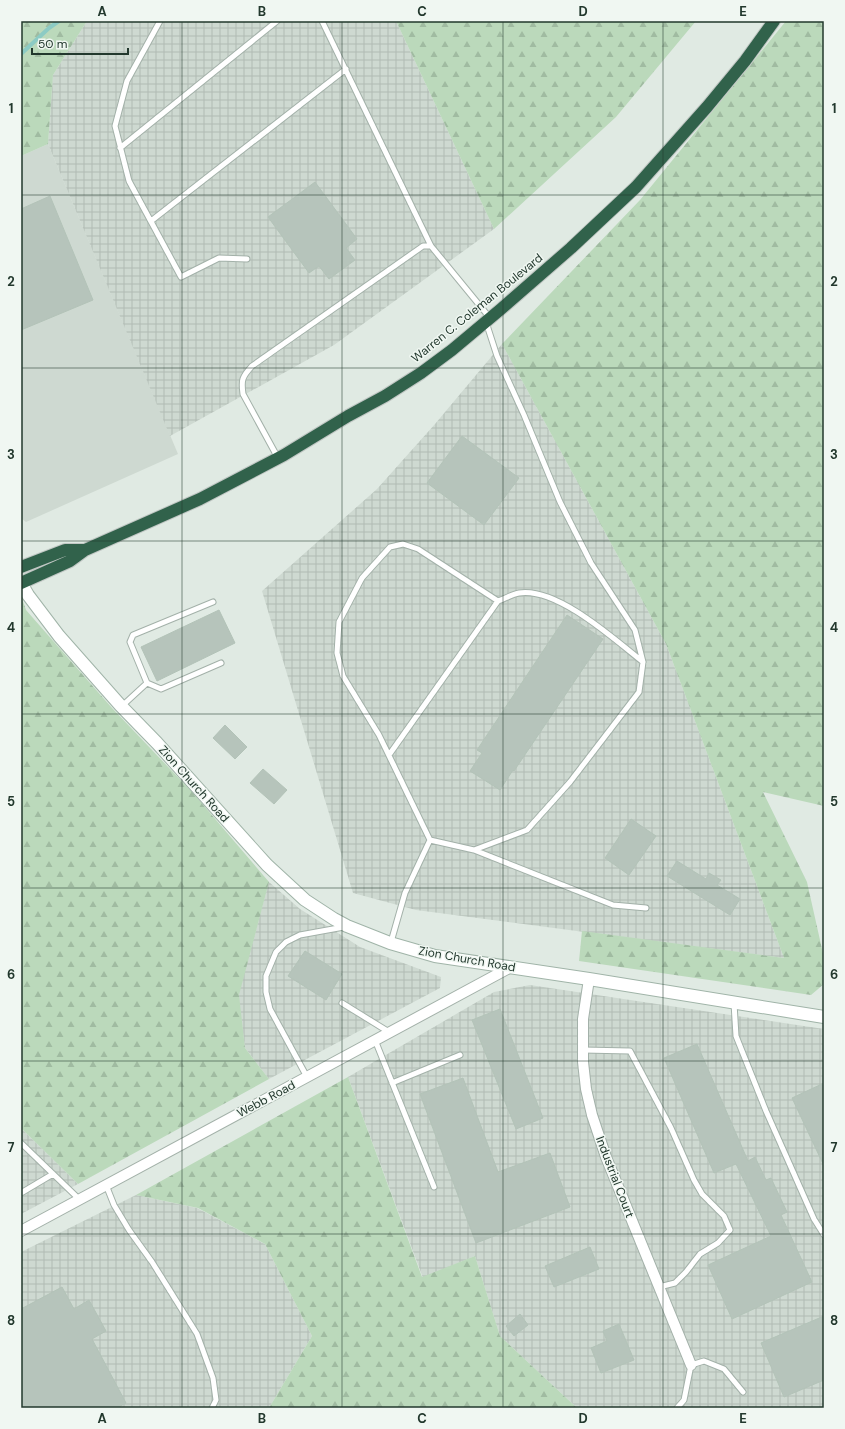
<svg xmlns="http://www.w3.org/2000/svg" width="845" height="1429" viewBox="0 0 845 1429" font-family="'DM Sans',sans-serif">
	<defs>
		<pattern id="industrial-grid" width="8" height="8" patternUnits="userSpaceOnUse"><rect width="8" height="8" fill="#ced9d1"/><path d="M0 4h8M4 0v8" fill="none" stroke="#b1bbb4"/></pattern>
		<pattern id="forest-firs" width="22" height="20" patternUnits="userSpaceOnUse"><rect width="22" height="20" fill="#bbd9bb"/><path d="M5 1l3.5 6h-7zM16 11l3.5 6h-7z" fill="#a0bba1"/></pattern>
	</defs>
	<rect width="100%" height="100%" fill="#e0eae3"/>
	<path fill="#ced9d1" d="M48 144 178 454 26 522 21 518V156Z"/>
	<path fill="url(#industrial-grid)" d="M87 21H396L494 229 334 345 170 436 48 144 53 75Z
		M502 344 666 644 784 958 416 910 353 893 262 591 377 489 435 424Z
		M269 882 300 909 360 947 441 977 440 988 269 1079 245 1048 238 995Z
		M530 985 824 1029V1408H577L500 1336 475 1256 423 1278 348 1077 494 992Z
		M21 1128 78 1184 21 1214Z
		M136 1195 197 1208 265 1244 312 1336 269 1408H21V1252Z"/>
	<path fill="url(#forest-firs)" d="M21 21H87L53 75 48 144 21 156Z
		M396 21H696L616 117 494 229Z
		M786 21H824V806L763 792 807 882 824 958V984L811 995 579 961 582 931 784 958 666 644 502 344 640 200Z
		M21 596 26 610 112 708 193 793 269 882 239 995 245 1048 269 1079 78 1184 21 1128Z
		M348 1077 422 1277 475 1256 500 1336 577 1408H269L312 1336 265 1244 198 1208 136 1195Z"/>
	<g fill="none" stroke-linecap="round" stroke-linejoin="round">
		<path stroke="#8ccbc4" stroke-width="4" d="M21 54 49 28 59 21"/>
	</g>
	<path fill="#b6c4bb" stroke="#b3c3b8" d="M315 182 357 239 346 248 355 260 329 279 319 266 309 273 268 217Z
		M50 196 93 300 21 330V209Z
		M462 436 519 478 484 525 427 483Z
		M219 610 235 643 157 681 141 647Z
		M567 615 603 639 514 771 513 770 500 790 470 771 482 753 477 750Z
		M225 725 247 747 235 759 213 738Z
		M263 769 287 790 274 804 250 783Z
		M631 819 656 836 629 875 605 858Z
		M677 861 706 879 709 873 721 880 717 885 740 899 730 915 667 876Z
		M305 951 342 974 326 1000 288 976Z
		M500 1009 543 1118 516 1129 472 1020Z
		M697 1044 748 1161 755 1157 766 1180 771 1178 787 1212 781 1215 812 1282 732 1319 708 1265 771 1236 736 1164 714 1173 664 1058Z
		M463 1078 498 1172 550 1153 570 1207 476 1243 420 1094Z
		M824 1083V1166L792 1098Z
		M590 1247 599 1269 554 1287 545 1266Z
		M62 1287 74 1309 89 1300 106 1331 92 1339 126 1403 117 1408H21V1309Z
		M520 1314 528 1325 514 1336 506 1326Z
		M824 1316V1380L784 1397 761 1343Z
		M619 1324 634 1360 601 1373 591 1348 607 1341 603 1331Z"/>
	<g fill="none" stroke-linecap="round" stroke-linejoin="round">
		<g stroke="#a3b1a9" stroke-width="7">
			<path id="lane" d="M160 21 127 81 115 126 129 181 181 277 219 258 247 259
				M322 21 431 246
				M120 148 277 21
				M151 221 346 69
				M278 458 243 394C241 380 242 377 252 366L423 246H431L490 318
				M498 601C505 599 512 594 519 593 557 587 614 639 643 662
				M147 683 161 689 221 663
				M122 706 147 683 130 642 133 635 213 602
				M389 755 498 601 418 549 403 544 390 547 362 578 339 622 337 653 343 676 379 735 430 840 405 893 391 942
				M430 840 474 850 527 830 570 782 639 692 643 662 635 630 591 563 560 502 524 415 497 356 486 322
				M474 850 613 905 646 908
				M342 1003 389 1032
				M734 1003 736 1036 766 1111 814 1219 824 1235
				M375 1040 434 1187
				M583 1050 630 1051 671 1128 694 1180 702 1194 724 1216 730 1230 718 1243 700 1254 686 1272 675 1283 659 1287
				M307 1077 270 1009 266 992V976L276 952 286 942 300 935 344 927
				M392 1083 460 1055
				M21 1143 79 1199
				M106 1185 114 1205 129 1230 152 1262 197 1334 213 1378 216 1400 212 1408
				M21 1193 53 1174
				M677 1408 684 1400 691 1365 704 1361 724 1369 743 1392"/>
		</g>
		<g stroke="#a3b1a9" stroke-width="12">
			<path id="street" d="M589 979 583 1019V1062L586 1089 592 1115 606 1157 691 1365
				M21 1231 511 967"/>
		</g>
		<g stroke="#a0b4a8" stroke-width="14">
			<path id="secondary" d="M21 583 28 595 59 636 120 705 157 743 267 865 305 900 334 919 347 926 390 943 435 956 589 979 824 1017"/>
		</g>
		<g stroke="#c1c7c4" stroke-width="14">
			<path id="highway" d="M21 567 65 550H85
				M21 583 70 561 85 550 200 499 284 455 348 416 385 396 421 373 452 350 501 309 571 248 636 187 707 107 745 61 774 21"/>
		</g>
		<use href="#lane" stroke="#fff" stroke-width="5"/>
		<use href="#street" stroke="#fff" stroke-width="10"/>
		<use href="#secondary" stroke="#fff" stroke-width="12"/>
		<use href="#highway" stroke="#31624b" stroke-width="12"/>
	</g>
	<path fill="none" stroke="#22382d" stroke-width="1" stroke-opacity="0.55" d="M182 21V1408M342 21V1408M503 21V1408M663 21V1408M21 195H824M21 368H824M21 541H824M21 714H824M21 888H824M21 1061H824M21 1234H824"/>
	<g text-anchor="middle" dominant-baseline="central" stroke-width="3" stroke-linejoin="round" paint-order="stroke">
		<g font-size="12" fill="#22382d" stroke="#f0f7f2">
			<text transform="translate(477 308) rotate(-39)">Warren C. Coleman Boulevard</text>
			<text transform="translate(194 784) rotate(48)">Zion Church Road</text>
			<text transform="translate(467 959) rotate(10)">Zion Church Road</text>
			<text transform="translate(266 1099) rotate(-28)">Webb Road</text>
			<text transform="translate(615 1177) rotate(69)">Industrial Court</text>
		</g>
	</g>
	<rect width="845" height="1429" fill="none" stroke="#f0f7f2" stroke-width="44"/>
	<path d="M32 48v6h96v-6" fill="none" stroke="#22382d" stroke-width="2"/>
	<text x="38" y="48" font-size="12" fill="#22382d" stroke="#f0f7f2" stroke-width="3" paint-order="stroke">50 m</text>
	<rect x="22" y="22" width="801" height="1385" fill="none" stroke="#22382d" stroke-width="1.5"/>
	<g font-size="13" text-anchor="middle" font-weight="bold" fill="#22382d">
		<text x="102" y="16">A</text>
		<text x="262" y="16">B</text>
		<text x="422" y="16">C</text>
		<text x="583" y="16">D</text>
		<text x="743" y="16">E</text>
		<text x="11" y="113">1</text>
		<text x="834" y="113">1</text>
		<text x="11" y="286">2</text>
		<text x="834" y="286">2</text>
		<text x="11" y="459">3</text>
		<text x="834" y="459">3</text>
		<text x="11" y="632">4</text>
		<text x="834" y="632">4</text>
		<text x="11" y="806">5</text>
		<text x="834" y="806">5</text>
		<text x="11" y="979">6</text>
		<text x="834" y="979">6</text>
		<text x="11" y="1152">7</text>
		<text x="834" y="1152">7</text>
		<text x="11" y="1325">8</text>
		<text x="834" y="1325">8</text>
		<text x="102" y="1423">A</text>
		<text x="262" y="1423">B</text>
		<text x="422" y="1423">C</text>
		<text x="583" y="1423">D</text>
		<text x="743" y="1423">E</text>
	</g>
</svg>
